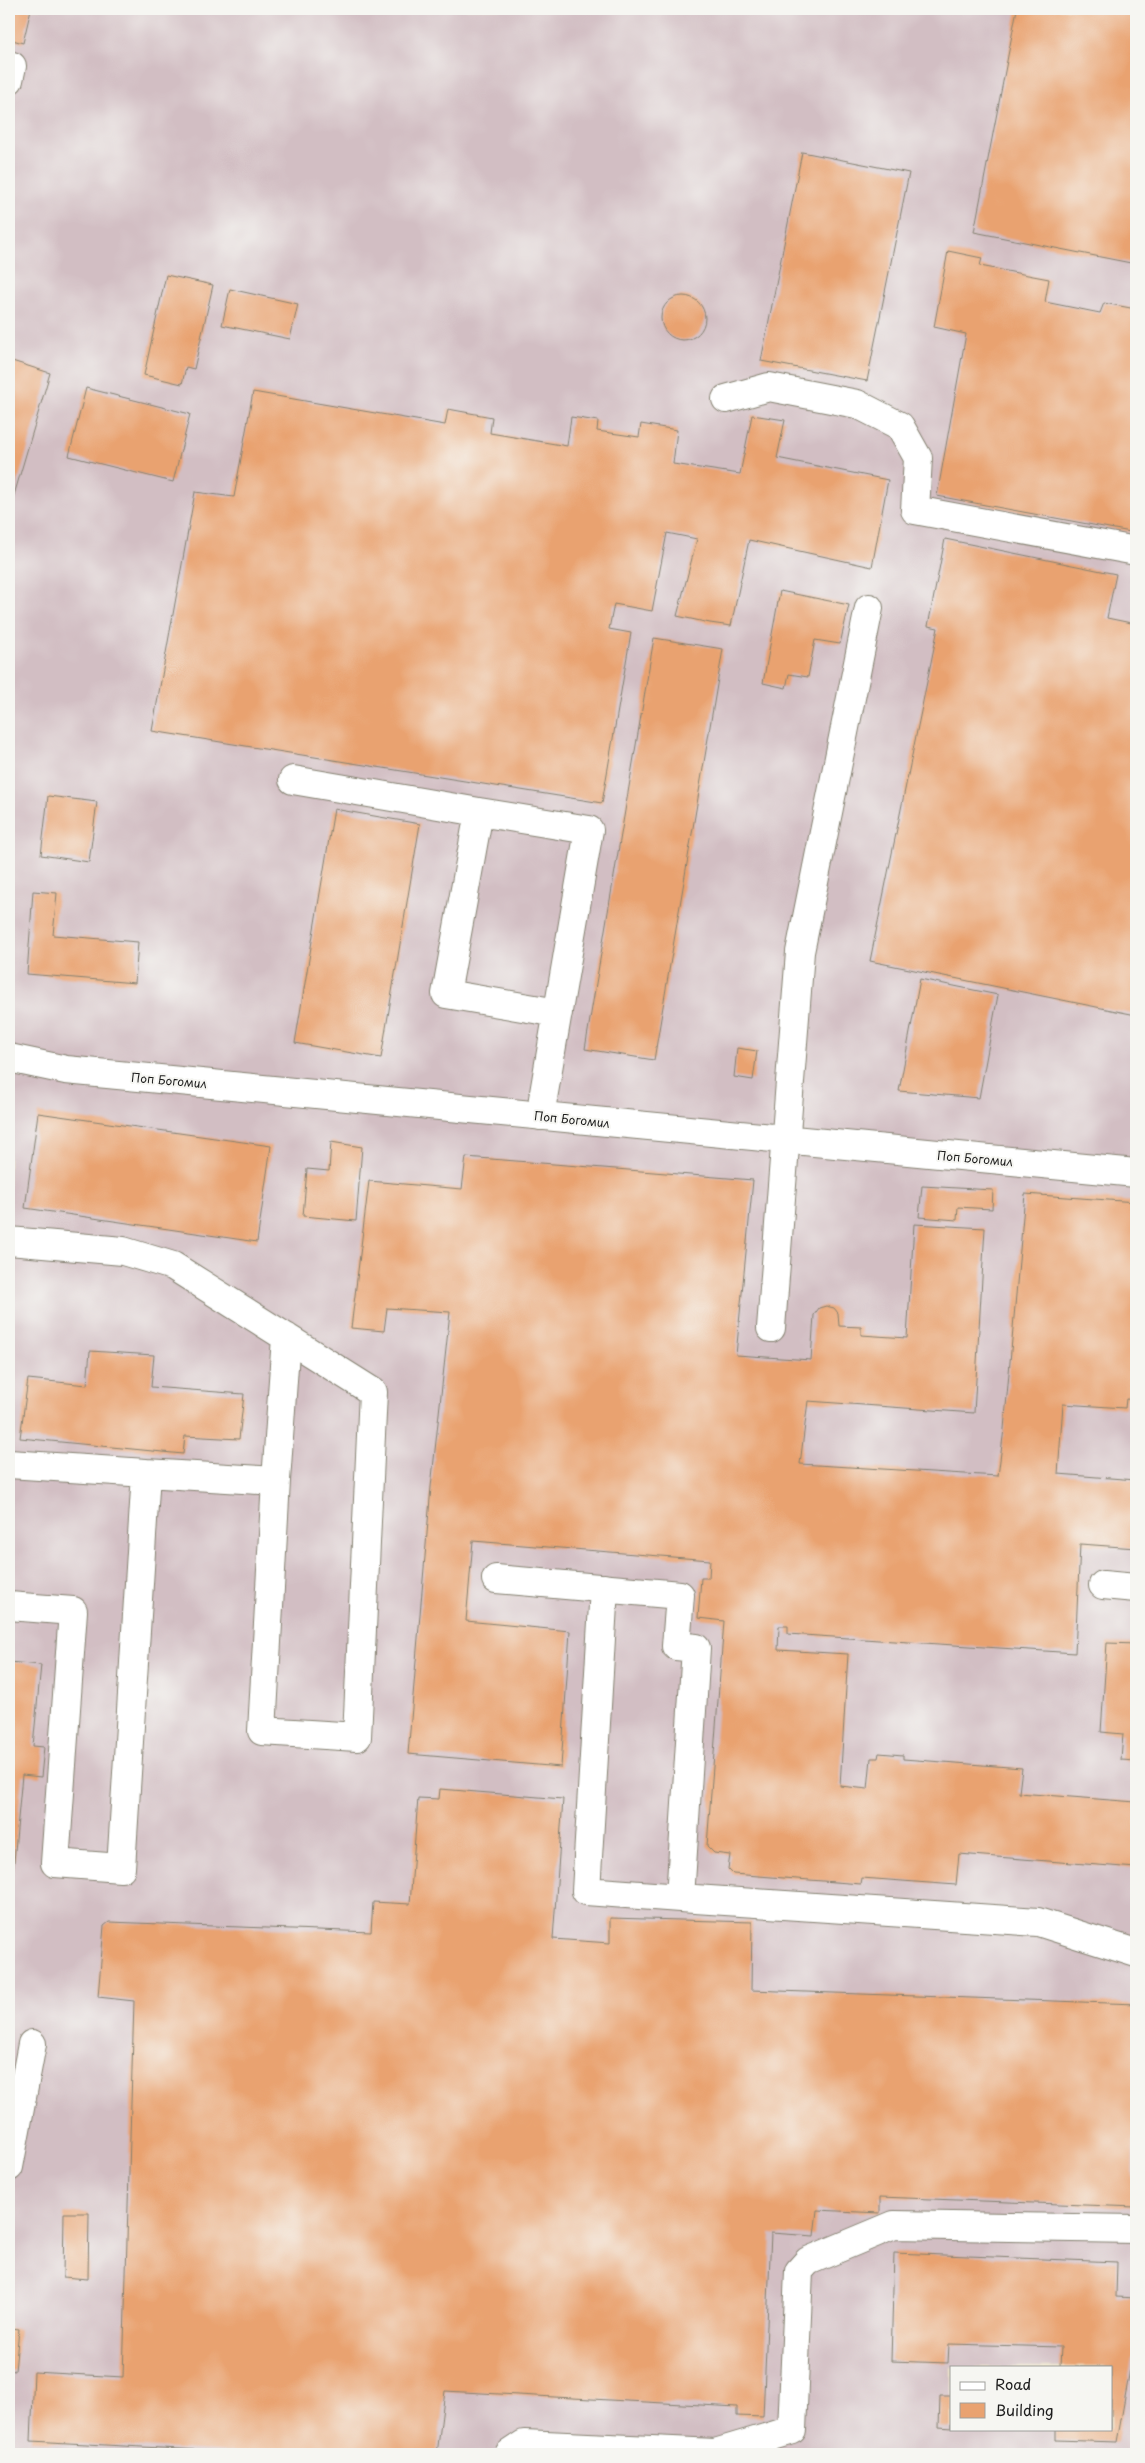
<svg xmlns="http://www.w3.org/2000/svg" width="1145" height="2463" viewBox="0 0 1145 2463" font-family="'Playpen Sans',sans-serif">
	<rect width="100%" height="100%" fill="#f6f6f2"/>
	<filter id="ink" filterUnits="userSpaceOnUse"><feTurbulence type="fractalNoise" baseFrequency=".02" numOctaves="2"/><feDisplacementMap in="SourceGraphic" scale="10" xChannelSelector="R" yChannelSelector="G"/><feConvolveMatrix kernelMatrix="1 2 1 2 8 2 1 2 1" color-interpolation-filters="sRGB"/></filter>
	<filter id="wash" filterUnits="userSpaceOnUse"><feTurbulence type="fractalNoise" baseFrequency=".0096" numOctaves="4" result="noise"/><feDisplacementMap in="SourceGraphic" scale="20" xChannelSelector="R" yChannelSelector="G"/><feGaussianBlur stdDeviation="1.12" result="paint"/><feColorMatrix in="noise" values="0 0 0 0 0 0 0 0 0 0 0 0 0 0 0 0 0 1.4 0 .05"/><feComposite in="paint" operator="in"/></filter>
	<g filter="url(#wash)">
		<rect width="100%" height="100%" fill="#ece3c5"/>
		<path fill="#d2bec3" fill-rule="evenodd" d="M9 9H1136V2454H9ZM951 2367H1111V2429H951Z"/>
		<g id="blocks">
			<path fill="#e9a270" d="M9 9H31L23 43 9 39Z
				M1017 9H1136V264L974 232Z
				M802 152 909 173 867 381 761 361Z
				M948 251 982 258 980 266 1049 279 1045 302 1100 313 1104 303 1136 309V533L937 496 966 334 934 327Z
				M166 275 213 285 194 369 186 367 182 384 144 375Z
				M230 289 298 304 290 339 222 325Z
				M661 318a22 22 0 1 1 44 0a22 22 0 1 1-44 0Z
				M9 360 50 373 9 512Z
				M86 388 190 414 173 482 69 456Z
				M253 392 445 425 448 409 492 417 490 433 567 446 571 417 598 421 597 431 639 437 641 424 677 430 673 464 740 474 752 415 785 420 777 458 888 480 872 567 749 540 731 626 710 623 677 616 697 539 667 533 652 611 614 604 609 629 631 633 602 803 152 731 195 492 234 497Z
				M945 539 1116 574 1107 618 1136 624V1015L870 961 938 628 928 626Z
				M780 591 849 605 840 644 815 640 808 677 789 674 786 688 763 683Z
				M654 638 723 649 654 1060 585 1049Z
				M48 796 97 802 89 862 41 855Z
				M334 809 420 824 381 1058 295 1043Z
				M33 891 57 893 53 935 138 942 135 983 27 974Z
				M920 979 998 995 979 1098 899 1091Z
				M737 1048 757 1051 753 1080 734 1077Z
				M38 1113 271 1146 257 1242 25 1208Z
				M331 1142 362 1147 356 1221 303 1216 307 1169 329 1171Z
				M466 1157 753 1180 736 1355 811 1360 814 1315 819 1308 826 1306 834 1308 838 1313 839 1326 861 1327V1335L907 1338 914 1224 985 1228 974 1413 808 1401 800 1464 998 1476 1004 1429 1025 1194 1136 1202V1400L1126 1399 1125 1408 1063 1404 1058 1474 1136 1480V1548L1080 1544 1075 1653 788 1634V1626H779L778 1650 848 1654 840 1786 868 1789 871 1758H878L879 1753 903 1755V1759L1022 1768 1019 1793 1136 1802V1868L959 1854 956 1885 862 1878 861 1884 733 1874 728 1869 730 1855 714 1853 707 1846 724 1621 698 1618 701 1578H709L710 1560 473 1541 466 1621 570 1631 561 1767 408 1754 431 1487 450 1312 387 1308 384 1331 351 1328 369 1181 462 1189Z
				M922 1186 993 1190 992 1209 958 1207 957 1220 919 1217Z
				M90 1351 154 1355 151 1387 244 1394 239 1439 185 1436 183 1454 20 1438 28 1379 87 1385Z
				M1107 1643 1136 1644V1761L1121 1760 1123 1734 1101 1732Z
				M9 1662 41 1665 33 1746 44 1747 41 1777 22 1775 10 1905Z
				M440 1789 563 1799 553 1939 610 1943V1918L752 1922 751 1990 1136 2004V2084L1132 2181 1136 2182V2207L880 2197V2213L817 2210 814 2236 771 2233 763 2417 737 2416V2407L445 2391 437 2454H272L31 2441 34 2372 123 2377 134 2001 98 1997 104 1926 109 1922 371 1932 373 1902 410 1904 418 1798 439 1799Z
				M64 2213H89L88 2279 63 2277Z
				M894 2253 1117 2262 1116 2297 1136 2298V2336L1117 2442 1056 2440V2429H1111V2367H1060L1061 2347 949 2344 948 2363 891 2361Z
				M9 2328 19 2329 15 2371 9 2370Z
				M940 2396H951V2428L939 2427Z"/>
		</g>
	</g>
	<g filter="url(#ink)">
		<use href="#blocks" fill-opacity="0" stroke="#848070" stroke-width="1"/>
		<g fill="none" stroke-linecap="round" stroke-linejoin="round">
			<g stroke="#848070" stroke-width="30">
				<path id="minor" d="M9 65 12 66 9 80
					M726 399 769 387 857 404 900 426 918 458 915 510 1136 551
					M293 780 479 812 446 994 558 1013
					M479 812 589 830 540 1116
					M9 1058 66 1070 1136 1173
					M9 1241 123 1251 173 1266 373 1392 357 1737 262 1731 276 1481 146 1473 121 1868 55 1863 73 1611 9 1606
					M771 1328 800 952 869 608
					M9 1464 146 1473
					M276 1481 286 1337
					M496 1579 680 1595 676 1646 696 1648 680 1898 1038 1922 1136 1953
					M1103 1585 1136 1588
					M604 1588 586 1891 680 1898
					M9 2167 32 2044
					M509 2454 524 2444 715 2453 792 2430 799 2271 808 2261 894 2225 1136 2229"/>
			</g>
			<use href="#minor" stroke="#fff" stroke-width="28"/>
		</g>
	</g>
	<g text-anchor="middle" dominant-baseline="central" stroke-width="4" stroke-linejoin="round" paint-order="stroke">
		<g font-size="12" fill="#1c1c1c" stroke="#f6f6f2">
			<text transform="translate(169 1080) rotate(5)">Поп Богомил</text>
			<text transform="translate(572 1119) rotate(6)">Поп Богомил</text>
			<text transform="translate(975 1158) rotate(5)">Поп Богомил</text>
		</g>
	</g>
	<rect width="1145" height="2463" fill="none" stroke="#f6f6f2" stroke-width="30"/>
	<rect x="950" y="2366" width="162" height="65" fill="#f6f6f2" stroke="#9f9f9c"/>
	<rect x="960" y="2382" width="25" height="8" fill="#ffffff" stroke="#9f9f9c"/>
	<text x="995" y="2390" font-size="15" fill="#1c1c1c">Road</text>
	<rect x="960" y="2403" width="25" height="15" fill="#e9a270" stroke="#9f9f9c"/>
	<text x="995" y="2416" font-size="15" fill="#1c1c1c">Building</text>
</svg>
